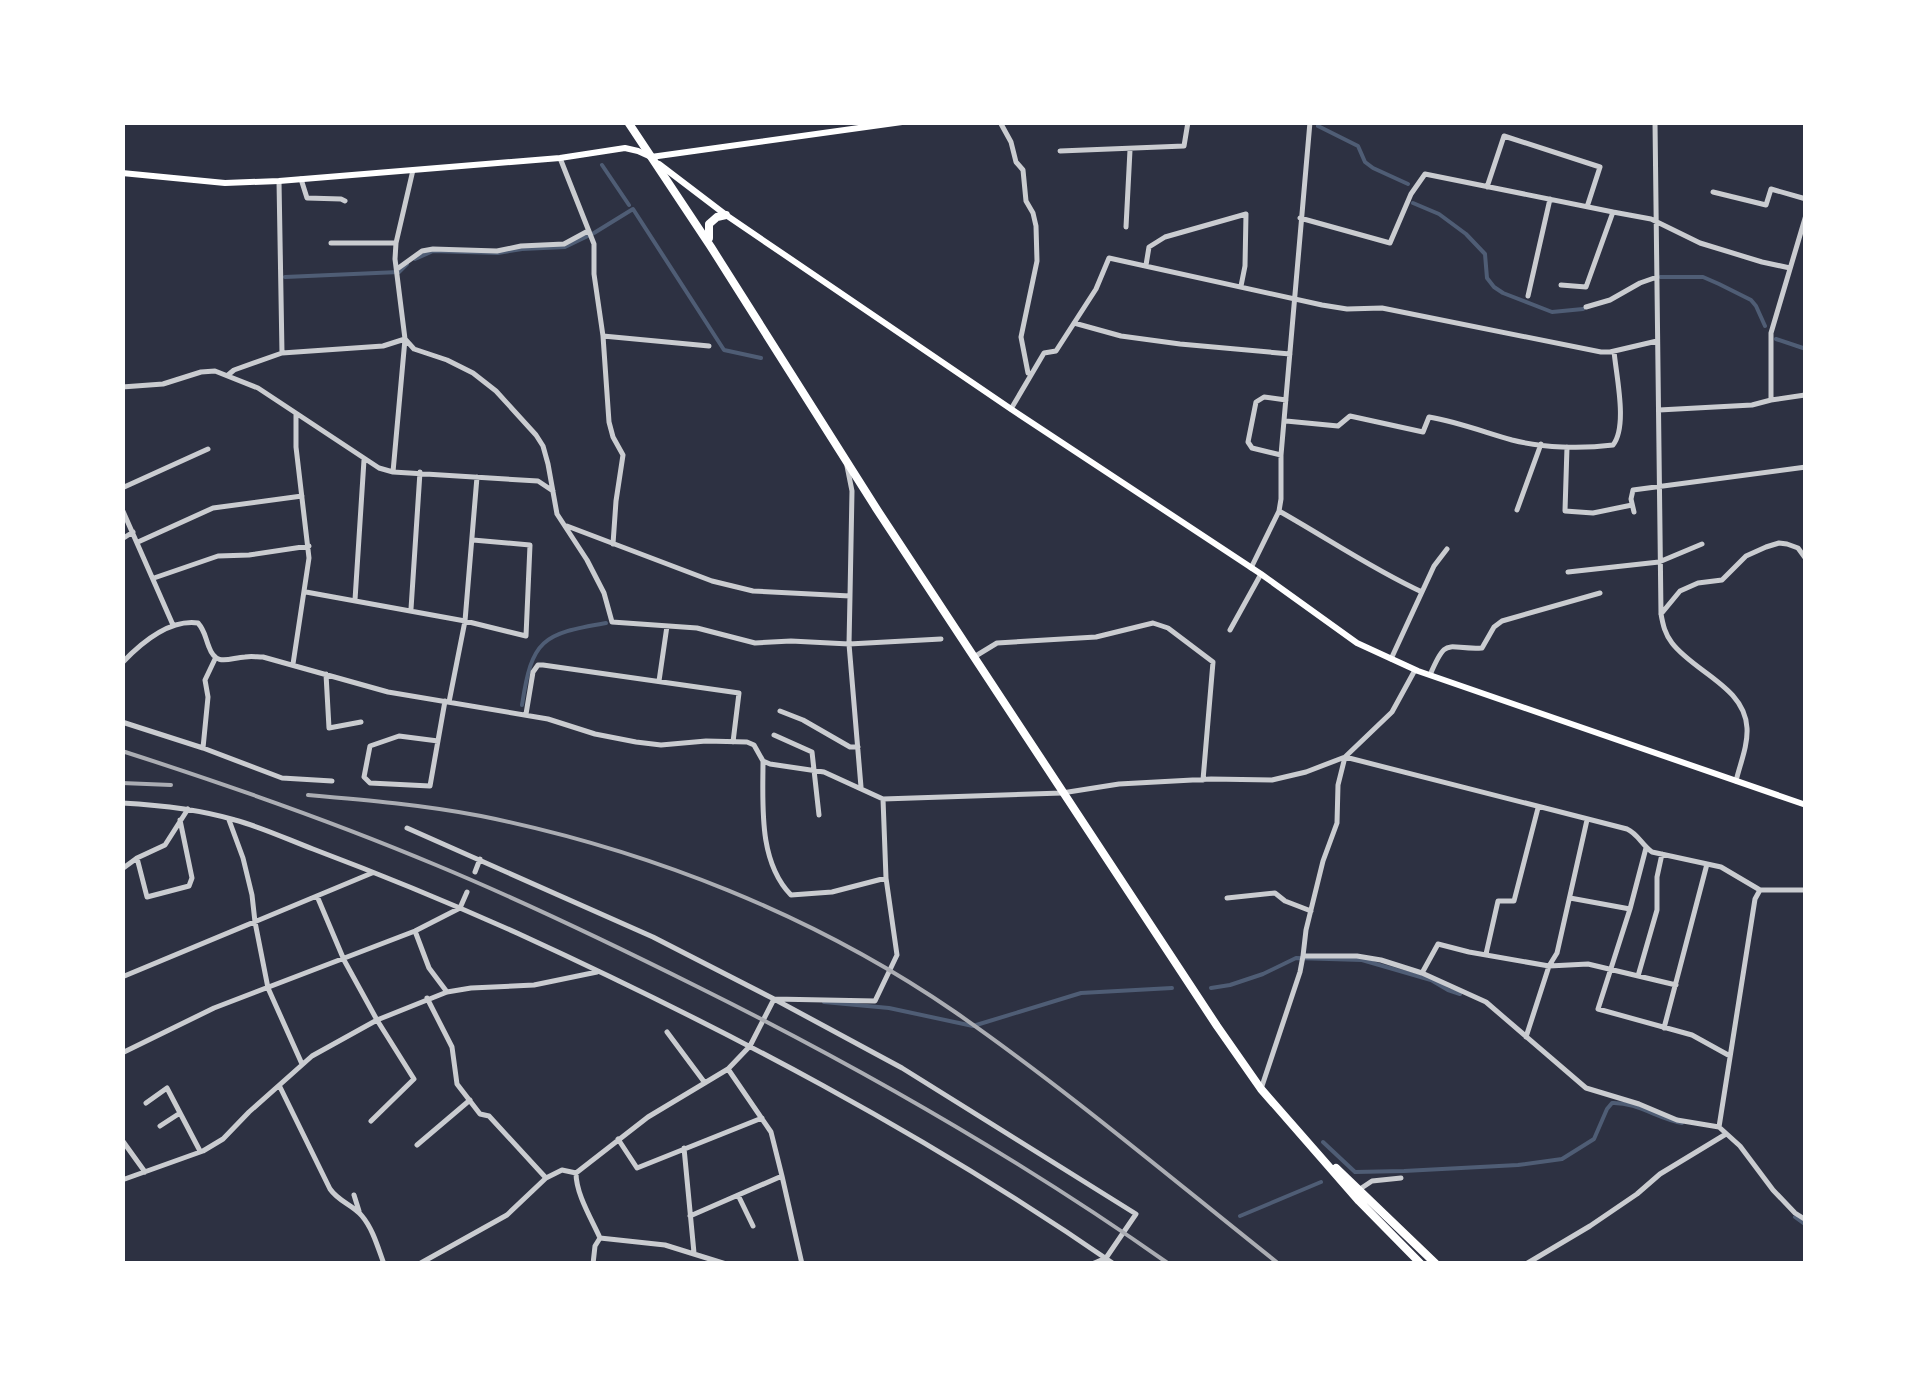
<svg xmlns="http://www.w3.org/2000/svg" width="1928" height="1386" viewBox="0 0 1928 1386" font-family="Karla,sans-serif">
	<rect width="100%" height="100%" fill="#2d3142"/>
	<g fill="none" stroke-linecap="round" stroke-linejoin="round">
		<path stroke="#4f5d75" stroke-width="4" d="M1318 126 1358 146 1365 162 1373 168 1408 184
			M602 165 629 205
			M1413 203 1439 214 1466 234 1485 254 1487 278 1494 287 1503 293 1552 312 1583 309
			M415 259 433 251 498 253 522 249 565 247 594 233 633 209 724 350 761 358
			M285 277 399 272 407 264
			M1660 277H1703L1719 284 1751 300 1756 306 1765 326
			M1776 339 1806 349
			M522 705C532 639 542 634 606 623
			M1211 988 1230 985 1263 974 1296 958 1362 960 1431 980 1448 990 1460 994
			M824 1002 889 1008 973 1026 1081 993 1172 988
			M1323 1142 1355 1172 1404 1171 1518 1165 1562 1159 1594 1139 1607 1109 1612 1103C1637 1102 1658 1119 1682 1123
			M1240 1216 1321 1182
			M1795 1217 1806 1225"/>
		<path stroke="#caccd0" stroke-width="5" d="M1000 122 1011 142 1016 162 1023 170 1026 201 1033 213 1036 226 1037 261 1021 337 1028 373
			M1655 122 1661 614C1663 625 1665 634 1672 643 1694 672 1745 687 1747 728 1748 746 1740 764 1736 781
			M1060 151 1184 146 1188 122
			M560 158 594 244V274L603 336 609 422 613 437 623 455 616 501 613 544
			M301 179 307 198 341 199 345 201
			M279 181 282 353
			M1487 187 1504 136 1600 167 1587 207
			M1713 192 1766 205 1771 189 1806 199
			M1300 218 1390 243 1411 194 1425 174 1613 212
			M1126 227 1130 150
			M331 243H396
			M1146 265 1149 247 1165 237 1246 214 1245 266 1241 286
			M397 269 422 251 433 249 497 251 521 246 564 244 588 231
			M1561 285 1586 287 1613 212 1651 219 1700 243 1762 262 1790 268
			M1528 296 1550 199
			M1586 307 1610 300 1640 283 1657 277
			M1074 323 1121 336 1180 344 1290 354
			M603 336 709 346
			M228 375 234 370 282 353 383 346 405 339 414 349 447 360 473 373 496 391 536 435 543 446 548 464 557 514 587 560 604 593 612 622 697 628 755 643 791 641 849 644 941 639
			M122 387 163 384 201 372 215 371 258 388 379 468 393 472 538 481 553 491
			M1771 400V333L1806 215
			M1011 409 1044 353 1056 351 1096 289 1109 258 1322 305 1347 309 1382 308 1601 352H1610L1657 341
			M1659 410 1752 405 1771 400 1805 395
			M1286 421 1338 426 1350 416 1423 432 1429 417C1458 422 1484 432 1512 440 1543 448 1581 449 1613 445 1628 426 1616 375 1614 351
			M1567 447 1565 511 1593 513 1632 505
			M1281 455 1252 448 1248 442 1256 402 1264 397 1286 400
			M847 466 852 491 850 596
			M393 472 405 339 395 259 396 243 413 170
			M122 488 208 449
			M122 509 173 625
			M1517 510 1541 444
			M1279 511C1327 538 1372 569 1422 592
			M1634 512 1631 499 1633 490 1806 467
			M567 526 712 581 753 591 850 596 849 644 861 787
			M122 539 133 532
			M138 542 213 508 302 496
			M1251 568 1279 511 1281 499V455L1310 122
			M1568 572 1659 562 1702 544
			M154 578 218 556 249 555 309 546
			M306 592 465 621 526 636 530 545 473 540
			M355 600 364 460
			M411 609 420 472
			M1661 614 1680 591 1698 583 1722 580 1746 556 1766 547 1779 543 1787 544 1798 548 1806 559
			M1230 630 1261 574
			M974 657 997 643 1096 637 1153 623 1168 628 1213 662 1203 780
			M1391 659 1434 566 1447 549
			M122 663C141 643 169 619 198 623 205 631 205 637 209 647 216 667 229 658 245 657 251 656 257 657 263 657L388 692 548 719 595 734 636 742 661 745 706 741 747 742 754 745 763 761 770 764 824 772 883 799 1062 793 1119 784 1211 779 1272 780 1306 772 1345 757 1392 712 1415 670
			M293 664 309 558 296 447V414
			M326 674 329 728 361 722
			M1430 675C1447 635 1446 650 1482 648L1494 627 1502 621 1600 593
			M659 681 667 626
			M449 702 465 621 477 477
			M780 711 803 720 850 747H858
			M526 714 533 672 538 665H543L739 693 733 742
			M122 722 203 748 282 778 332 781
			M774 735 812 752 819 815
			M438 741 399 736 370 746 364 777 370 783 430 786 445 701
			M203 748 208 697 205 680 215 659
			M763 761C763 805 758 861 791 895L832 892 886 878
			M122 803C160 805 198 809 235 820 261 827 287 839 313 849 382 875 450 903 517 933 724 1028 926 1134 1114 1264
			M229 820 243 858 252 895 255 922 268 988 302 1064
			M407 828 653 937 774 999 902 1068 1136 1214 1106 1258 1092 1264
			M1646 848 1630 909 1598 1009 1692 1035 1730 1056
			M137 858 147 897 189 886 192 878 180 820
			M122 869 137 858 165 845 188 809
			M475 872 480 859
			M317 896 344 960 377 1020 414 1079 371 1121
			M1227 898 1275 893 1285 901 1311 911
			M1570 898 1630 909
			M415 931 429 968 447 992
			M1486 954 1498 901H1514L1538 808
			M1303 956 1306 930 1323 861 1337 823 1338 785 1345 757 1627 829C1638 834 1642 845 1652 852L1721 867 1760 890H1806
			M1422 973 1438 944 1469 952 1549 966 1588 964 1676 985
			M1638 976 1657 910V877L1662 854
			M122 977 372 873
			M427 998 452 1047 457 1084 480 1114 489 1116 546 1178
			M1664 1028 1707 864
			M667 1032 705 1083
			M1526 1037 1549 966 1557 953 1587 820
			M122 1053 214 1008 415 931 460 908 467 892
			M280 1087 330 1189C339 1202 353 1205 362 1216 373 1229 378 1248 384 1264
			M1261 1089 1300 972 1303 956H1357L1381 960 1422 973 1486 1002 1586 1088 1639 1104 1677 1120 1719 1127 1740 1146 1773 1190 1795 1213 1806 1220
			M146 1103 167 1088 200 1151
			M160 1126 180 1113
			M1719 1127 1755 899 1760 890
			M618 1139 637 1168 762 1118
			M122 1140 145 1172
			M417 1145 470 1100
			M684 1148 694 1253
			M782 1176 802 1264
			M122 1180 203 1151 223 1139 249 1112 312 1056 377 1020 447 992 471 988 534 985 597 972
			M1360 1189 1372 1181 1401 1178
			M354 1195 359 1211
			M738 1195 753 1226
			M690 1216 782 1176 771 1132 728 1069
			M600 1238 665 1245 726 1264
			M419 1264 507 1215 546 1178 562 1170 576 1173
			M593 1264 595 1246 600 1238C591 1218 576 1194 576 1173L648 1117 728 1069 750 1046 774 999 875 1001 897 955 886 878 883 799
			M1526 1264 1590 1226 1637 1194 1660 1174 1726 1134"/>
		<path stroke="#fff" stroke-width="6" d="M651 157 902 122
			M659 164 726 215 1011 409 1261 574 1357 643 1418 671 1806 805
			M122 173 225 183 279 181 560 158 625 148 638 151 649 156"/>
		<path stroke="#fff" stroke-width="8" d="M628 122 711 247 876 508 1217 1026 1261 1089 1359 1201 1421 1264
			M709 238V224L717 217 726 215
			M1336 1168 1436 1264"/>
		<path stroke="#abadb3" stroke-width="4" d="M122 751C228 785 334 822 436 865 525 902 612 944 698 987 861 1068 1020 1159 1169 1264
			M122 783 171 785
			M308 795C366 800 424 805 481 816 649 850 814 915 955 1012 1067 1090 1172 1179 1279 1264"/>
	</g>
	<rect width="1928" height="1386" fill="none" stroke="#ffffff" stroke-width="250"/>
</svg>
